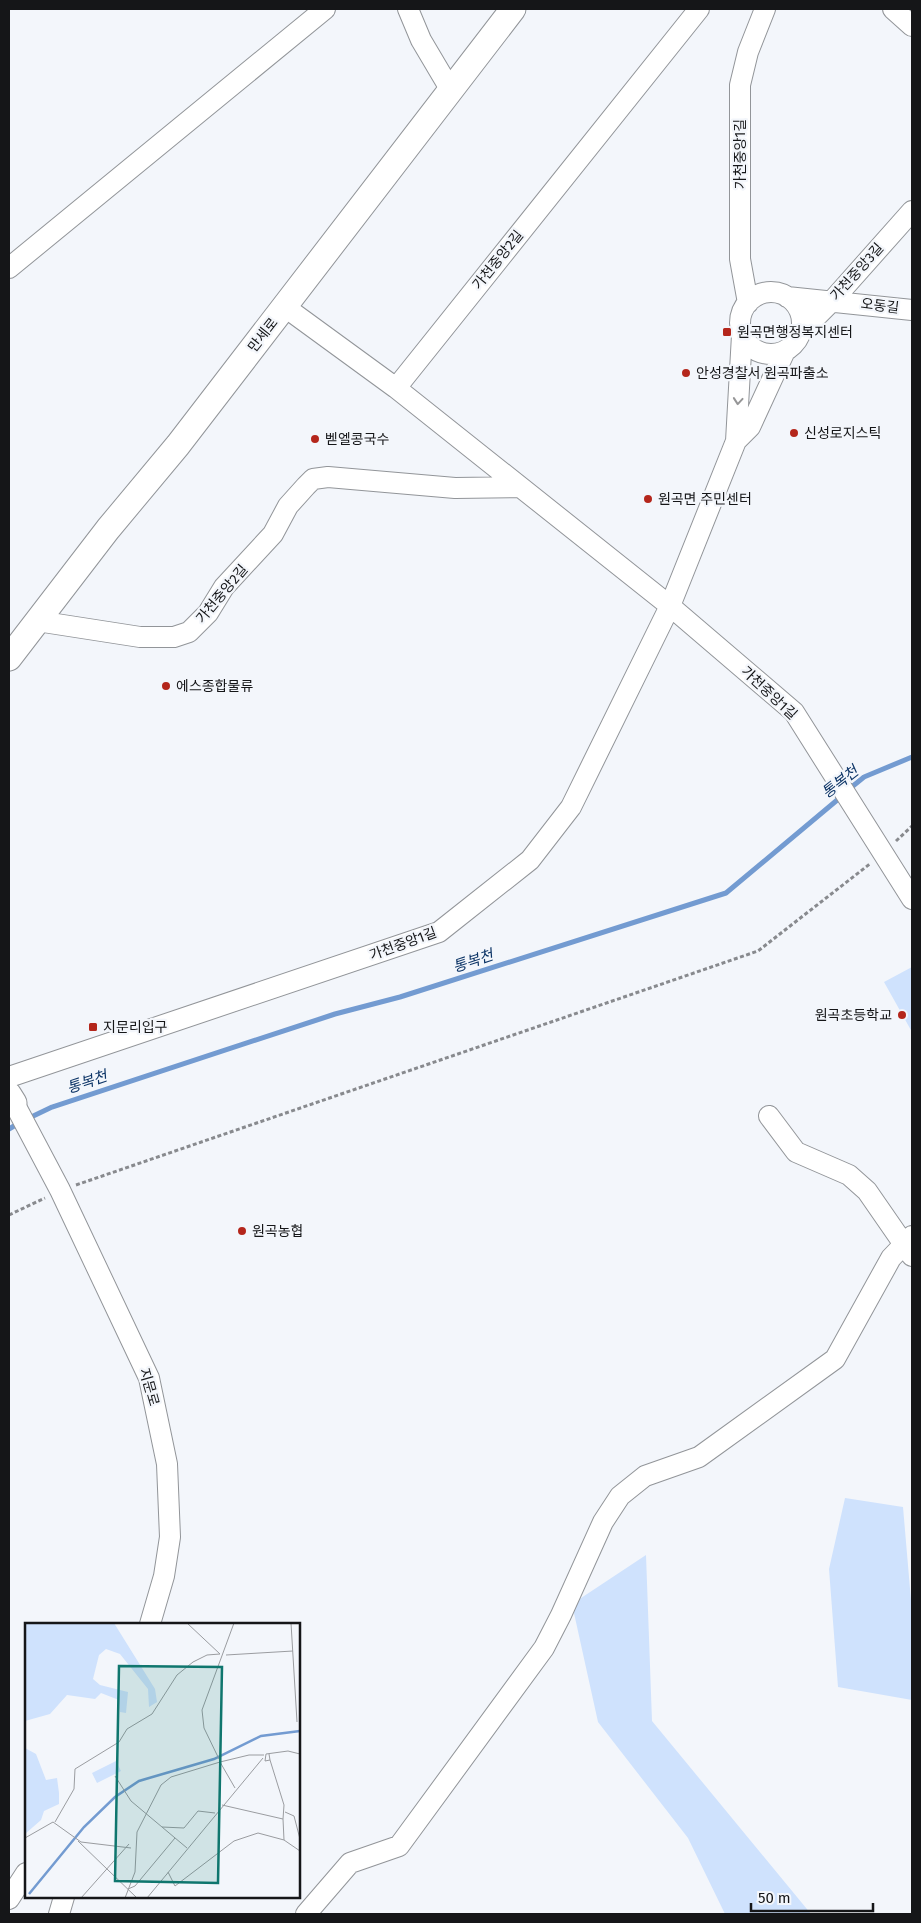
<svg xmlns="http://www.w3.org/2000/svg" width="921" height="1923" viewBox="0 0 921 1923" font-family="'Fira Sans','Noto Sans KR',sans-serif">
	<rect width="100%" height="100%" fill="#f3f6fb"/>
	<path fill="#cfe2fd" d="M912 967V1032L884 982Z
		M845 1498 903 1507 912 1612V1700L838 1687 829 1569Z
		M646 1555 652 1721 811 1914H725L688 1838 598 1722 572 1604Z"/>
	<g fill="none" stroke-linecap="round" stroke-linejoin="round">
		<path stroke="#739bd1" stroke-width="5" d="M848 790 864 777 912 757
			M27 1119 52 1107 335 1014 400 997 726 893 842 796
			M9 1129 19 1123"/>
		<g stroke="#929599" stroke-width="22">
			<path id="minor" d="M408 9 421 40 450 89
				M893 9 912 26
				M9 268 325 9
				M740 323a31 31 0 1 1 62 0a31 31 0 1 1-62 0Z
				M787 297 912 310
				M748 303 740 259V85L748 52 765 9
				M285 307 396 388 670 606 794 712 912 899
				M801 332 832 301 912 211
				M396 388 699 9
				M736 441 750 427 785 351
				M37 621 140 637H174L189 632 208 613 224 587 273 534 288 506 306 486 313 479 328 477 455 488 519 487
				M9 1077 439 932 530 860 571 807 670 606 736 441 742 335
				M14 1103 60 1190 149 1378 167 1464 170 1537 164 1576 150 1624
				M769 1116 796 1152 849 1175 867 1191 912 1256
				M9 1899 26 1873
				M59 1914 64 1897
				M306 1914 350 1863 399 1846 544 1648 561 1615 603 1522 620 1496 645 1476 699 1457 835 1359 891 1258 912 1236"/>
		</g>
		<g stroke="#929599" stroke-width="27">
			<path id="major" d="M9 658 108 529 178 445 513 9
				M9 1095 14 1103"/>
		</g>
		<path stroke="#888a8e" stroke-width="3" stroke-dasharray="4 2.5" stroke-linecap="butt" d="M896 841 912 826
			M76 1185 758 951 871 863
			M9 1215 45 1198"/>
		<use href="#minor" stroke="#fff" stroke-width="20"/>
		<use href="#major" stroke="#fff" stroke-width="25"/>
	</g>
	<defs><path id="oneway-chevron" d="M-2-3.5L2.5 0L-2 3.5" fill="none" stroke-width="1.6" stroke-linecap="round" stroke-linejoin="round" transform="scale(1.25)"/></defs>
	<use stroke="#969697" href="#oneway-chevron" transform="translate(738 401) rotate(95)"/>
	<g fill="#b4261b" stroke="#f3f6fb" stroke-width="2">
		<rect x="722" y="327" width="10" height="10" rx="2.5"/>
		<circle cx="686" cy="373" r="5"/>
		<circle cx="794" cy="433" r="5"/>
		<circle cx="315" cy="439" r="5"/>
		<circle cx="648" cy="499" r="5"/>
		<circle cx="166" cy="686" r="5"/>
		<circle cx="902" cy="1015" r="5"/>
		<rect x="88" y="1022" width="10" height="10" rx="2.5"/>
		<circle cx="242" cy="1231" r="5"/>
	</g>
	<g text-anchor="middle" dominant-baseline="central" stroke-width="4.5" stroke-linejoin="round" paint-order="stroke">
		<g font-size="14" fill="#151618" stroke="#f3f6fb">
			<text transform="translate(740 154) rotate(-90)">가천중앙1길</text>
			<text transform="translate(498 260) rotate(-51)">가천중앙2길</text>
			<text transform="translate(857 272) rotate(-48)">가천중앙3길</text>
			<text transform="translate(880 306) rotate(7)">오동길</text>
			<text transform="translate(263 335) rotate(-52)">만세로</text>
			<text transform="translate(222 594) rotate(-50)">가천중앙2길</text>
			<text transform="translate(769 693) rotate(43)">가천중앙1길</text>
			<text transform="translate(403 944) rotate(-20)">가천중앙1길</text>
			<text transform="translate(149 1387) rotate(74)">지문로</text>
		</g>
		<g font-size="14" fill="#151618" stroke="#f3f6fb" text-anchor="start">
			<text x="737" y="332">원곡면행정복지센터</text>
			<text x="696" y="373">안성경찰서 원곡파출소</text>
			<text x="804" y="433">신성로지스틱</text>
			<text x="325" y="439">벧엘콩국수</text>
			<text x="658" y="499">원곡면 주민센터</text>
			<text x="176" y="686">에스종합물류</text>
			<text x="892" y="1015" text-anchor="end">원곡초등학교</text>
			<text x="103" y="1027">지문리입구</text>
			<text x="252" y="1231">원곡농협</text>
		</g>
		<g font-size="15" font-style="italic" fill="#0c3466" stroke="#f3f6fb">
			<text transform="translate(840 782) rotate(-38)">통복천</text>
			<text transform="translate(473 961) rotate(-18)">통복천</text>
			<text transform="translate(87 1082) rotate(-18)">통복천</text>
		</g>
	</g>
	<g transform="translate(25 1623)">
		<rect width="275" height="275" fill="#f3f6fb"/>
		<path d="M0 0H89L130 66 132 79 124 84 123 66 95 31 81 26 74 32 68 56 75 62 103 69 101 90 95 89 94 77 76 70 70 76 42 72 25 91 0 98ZM0 125 11 131 21 157 32 155 34 170V181L19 188 16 197 0 211ZM91 138 96 148 72 160 67 150Z" fill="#cfe2fd"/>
		<path fill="none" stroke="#739bd1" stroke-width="2.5" d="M4 271 59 204 90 174 114 158 189 136 236 113 275 108"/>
		<path fill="none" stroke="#9a9ca0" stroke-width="1" d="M162 0 195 31M266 0 272 99M201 32 268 28M244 131 245 137 240 138 241 131 263 128 275 131M194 136 179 105 177 87 209 0M245 137 259 182 258 196M195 139 210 165M90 153 106 178 162 225M197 182 258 196M260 189 269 193 275 216M258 196 259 217 275 228M30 199 49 166 50 146 94 119 102 106 127 91 152 52 168 39 182 32 195 31M137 204 159 205 173 188 190 190M0 215 28 199 56 219 106 225M53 218 112 275M143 249 150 263 209 218 233 210 259 217M103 266 110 263 150 215M56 275 104 221M100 275 110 249 112 209 136 162 146 154 195 139 224 132H239M122 275 238 135"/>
		<path fill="#0f766e" fill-opacity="0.15" stroke="#0f766e" stroke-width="2.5" d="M94 43 197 44 193 260 90 258Z"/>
		<rect width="275" height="275" fill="none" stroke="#151618" stroke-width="2.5"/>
	</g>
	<rect width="921" height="1923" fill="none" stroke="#151618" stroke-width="20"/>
	<path d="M751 1903v8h122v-8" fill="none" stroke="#151618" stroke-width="2.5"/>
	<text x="758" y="1903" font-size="15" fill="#151618" stroke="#f3f6fb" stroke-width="4" paint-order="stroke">50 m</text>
</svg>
